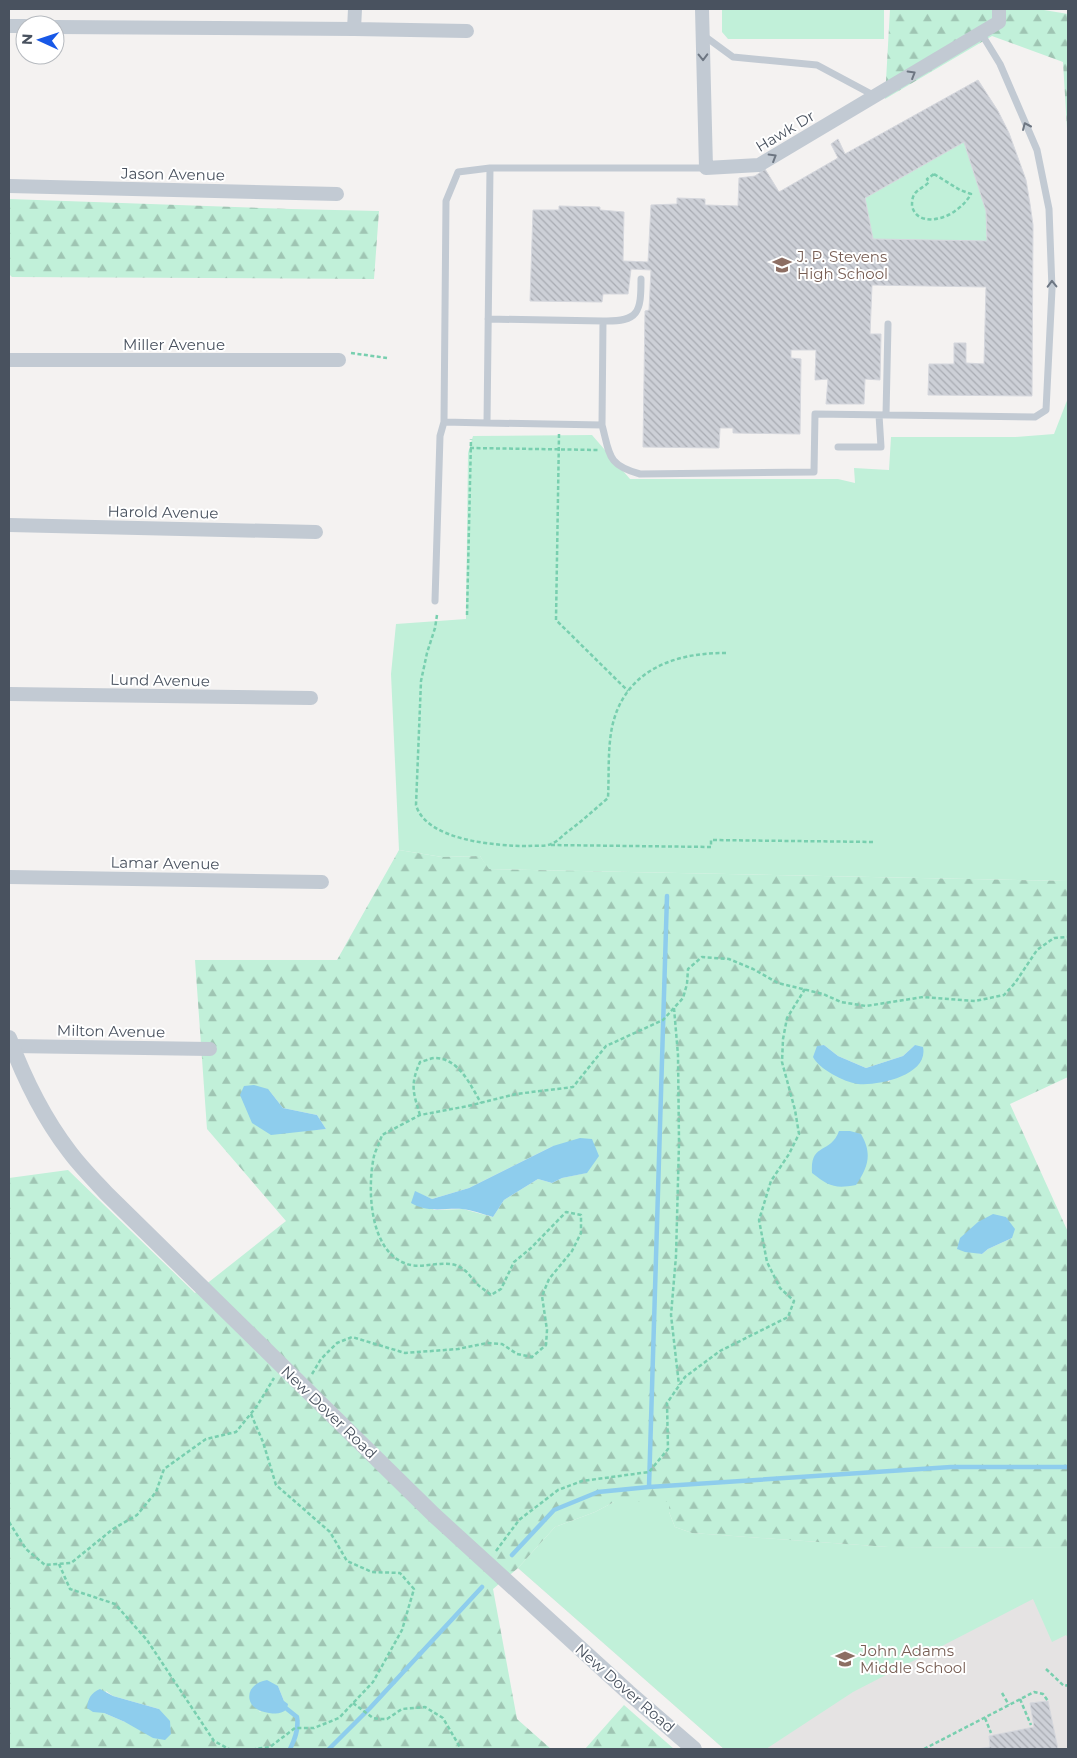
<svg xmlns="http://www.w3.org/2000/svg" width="1077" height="1758" viewBox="0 0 1077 1758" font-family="Montserrat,sans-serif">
	<defs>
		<pattern id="forest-firs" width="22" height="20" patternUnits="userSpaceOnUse" patternTransform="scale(1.25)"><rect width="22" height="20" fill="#c1f0d9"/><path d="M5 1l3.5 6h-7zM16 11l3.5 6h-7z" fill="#9fc5b3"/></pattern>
		<pattern id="building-back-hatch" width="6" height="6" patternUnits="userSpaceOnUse" patternTransform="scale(1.25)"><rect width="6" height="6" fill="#cdd0d7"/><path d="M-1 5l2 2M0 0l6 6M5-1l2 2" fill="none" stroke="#a8abb2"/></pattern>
	</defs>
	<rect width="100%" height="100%" fill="#f4f2f1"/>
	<path fill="#e5e3e3" d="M692 1533 888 1547 1068 1548V1749H724L518 1568Z"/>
	<path fill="#c1f0d9" d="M722 9H884V39H728L722 32Z
		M964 142 986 211 987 241 873 239 865 198Z
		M1068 398V881L488 869 480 856 442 857 399 850 391 674 396 624 466 619 468 453 473 436 592 435 630 479H838L855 483 854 468 889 470 891 437H1016L1054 434Z
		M614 1502H669V1512L675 1527 692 1533 888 1547 1068 1548V1638L1066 1635 1052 1642 1033 1599 853 1692 766 1749H724L518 1568 555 1527 595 1512Z"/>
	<path fill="url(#forest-firs)" fill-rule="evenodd" d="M890 9H1038L1068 14V145L1063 62 992 36 885 99Z
		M9 199 291 209 379 211 374 279 12 277 9 274Z
		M399 850 442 857 480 856 489 869 1068 881V1077L1010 1104 1068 1232V1548L888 1547 692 1533 675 1527 669 1512V1502H614L595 1512 555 1527 518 1568 493 1589 517 1719 551 1749H9V1178L68 1170 195 1293 286 1221 207 1129 195 960H337ZM824 1045 838 1056 866 1068 903 1056 915 1045 889 1082 817 1047ZM268 1089 283 1108 317 1115 326 1129 299 1131ZM553 1146 586 1173 562 1178 552 1183 538 1179 504 1200 493 1217 463 1209 434 1210 415 1192 432 1199 469 1188ZM1012 1238 988 1249 982 1254 958 1249ZM278 1686 284 1701 259 1712ZM106 1691 113 1696 159 1709 125 1722 104 1713Z
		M624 1705 674 1749H585Z"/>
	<path fill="#8ecded" d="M824 1045 838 1056 866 1068 903 1056 915 1045 923 1047C929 1075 879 1086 858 1084 844 1082 819 1069 813 1057L817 1046Z
		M254 1085 268 1089 283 1108 317 1115 326 1129 271 1135 252 1123 240 1095 244 1086Z
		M839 1131H850L861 1134C872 1153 869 1166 856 1185 834 1189 829 1186 812 1173 810 1142 830 1155 839 1131Z
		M580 1138 592 1139 599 1156 587 1173 562 1178 552 1183 538 1179 504 1200 493 1217C483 1214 472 1210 462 1209 443 1208 428 1213 411 1203L415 1191 432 1199 469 1188 553 1146Z
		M993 1214 1006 1217 1015 1229 1012 1238 988 1249 982 1254 965 1252 957 1249 960 1238 978 1222Z
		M267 1680 278 1686 284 1701 288 1704 287 1709C281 1714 277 1714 269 1713 243 1710 243 1684 267 1680Z
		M100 1689 113 1696 159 1709 170 1721 171 1734 165 1740 153 1738 125 1722 104 1713 93 1712 87 1708C88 1698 91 1693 100 1689Z"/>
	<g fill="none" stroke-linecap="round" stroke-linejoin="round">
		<path stroke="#8ecded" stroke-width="4.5" d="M649 1487 667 896
			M512 1555 554 1510 598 1492 649 1487 951 1467H1068
			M287 1709 297 1717C299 1729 295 1739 290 1749
			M329 1749 370 1708 482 1587"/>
	</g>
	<path fill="url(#building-back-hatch)" stroke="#d5d7dd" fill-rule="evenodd" d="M978 80 998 111 1009 133 1026 180 1030 204 1033 225 1032 396 928 395 929 364H954V343H966V363L984 364 986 287 872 285 870 334H881L880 380 865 379 864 404H826L828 379 815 380 816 350H791V358L801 359 800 434 733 433V428H720L719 448 643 447 645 311 649 310 651 270 631 269 628 294H603L602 302 530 301 533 210H559V206L600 207V210L624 212 623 261 648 262 651 205 677 204V198L705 199V205L738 206 739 178 755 176 765 169 779 192 838 158 831 144 838 139 845 154ZM964 142 986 211 987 241 873 239 865 198Z
		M1048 1701 1058 1749H977L990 1747 989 1736 1034 1727 1030 1703Z"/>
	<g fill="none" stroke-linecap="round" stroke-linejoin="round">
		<path stroke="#78cfaf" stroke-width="2.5" stroke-dasharray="4 2.5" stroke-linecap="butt" d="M934 174 960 190 971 194C967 201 962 206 955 211 943 220 917 226 912 206 912 203 912 198 914 195 917 189 925 187 929 182L927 179Z
			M351 353 387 358
			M559 434 556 620 628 691
			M470 448 599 450
			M437 615 435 628 427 653 421 681 416 805C426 841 498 846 528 846 535 845 545 847 551 844 557 842 562 836 566 833 581 822 594 810 608 798 609 779 608 760 610 741 616 675 668 652 728 653
			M467 615 471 439
			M551 845 711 847V840L875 842
			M674 1008 678 1055 679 1143 676 1256 671 1315 679 1385
			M420 1115C413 1092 410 1085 420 1062 425 1061 431 1058 435 1058 459 1058 471 1086 481 1103
			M312 1374 321 1359 337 1343 352 1337 405 1353 458 1349 487 1343 502 1344 517 1354 532 1357 546 1345 547 1330 542 1296 549 1279 572 1251 581 1233V1215L566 1212 531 1248 514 1262 501 1289 491 1295C486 1291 480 1287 476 1283 472 1279 468 1272 463 1269 448 1257 423 1270 407 1264 369 1252 367 1188 374 1156 376 1149 380 1142 382 1135L420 1115 468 1106 516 1094 573 1087 606 1046 663 1020 683 998 687 984 688 969 702 957 729 959 753 969 778 983 823 994 841 1002 866 1006 923 997 975 1001 1004 995 1015 983 1037 950 1054 938 1068 937
			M251 1414 263 1442 276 1485 330 1532 347 1561 372 1572 400 1573 414 1589 402 1630 373 1682 339 1718 314 1728H295L270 1747 255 1749
			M9 1522 26 1549 45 1565 71 1563 113 1529 137 1515 156 1492 164 1469 206 1439 236 1432 257 1406 274 1378
			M496 1551 519 1520 558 1490 582 1481 649 1472 668 1449 667 1403 685 1377 720 1351 788 1317 794 1301 780 1288 767 1262 759 1220 771 1181 789 1154 799 1134 795 1110 782 1062 783 1039 787 1018 805 989
			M59 1564 70 1589 115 1604 147 1640 214 1741 229 1749
			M1046 1669 1064 1686 1068 1685
			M1002 1693 1009 1705
			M1020 1699 1031 1725
			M353 1703 373 1718 379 1719H387L402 1709 425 1707 443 1718 461 1749
			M985 1718 991 1733
			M924 1749 1034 1692 1043 1694 1048 1701"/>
		<path stroke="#c2cad3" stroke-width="7" d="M703 35 733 57 817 65 875 96
			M706 168H490L487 423 602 425C610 455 607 465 640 474L814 472 815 414 1035 417 1046 410 1052 289 1049 209 1037 150 1000 64 981 33
			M488 319 603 321 602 425
			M603 321C639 322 641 312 641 279
			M886 415 888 324
			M444 422 487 423
			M838 447H881L879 415
			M435 601 440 436 444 422 446 201 458 172 490 168"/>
		<path stroke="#c2cad3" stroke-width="14" d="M702 9 706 168 759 165 999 22V9
			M9 26H25
			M55 27 354 29 467 31
			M354 29 355 9
			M9 186 337 194
			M9 360H339
			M9 525 316 532
			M9 694 311 698
			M9 877 322 882
			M12 1046 210 1049"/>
		<path stroke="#c2cad3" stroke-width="16" d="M9 1038C24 1078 43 1117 69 1151 80 1166 94 1180 107 1194L434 1515 628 1692 694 1749"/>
	</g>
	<defs><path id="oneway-chevron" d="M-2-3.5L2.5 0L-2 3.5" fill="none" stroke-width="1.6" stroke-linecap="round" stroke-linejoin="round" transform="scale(1.25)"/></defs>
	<g stroke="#6d7682">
		<use href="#oneway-chevron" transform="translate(703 57) rotate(89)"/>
		<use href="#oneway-chevron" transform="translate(912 74) rotate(-31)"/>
		<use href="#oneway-chevron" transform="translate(1026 126) rotate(-114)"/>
		<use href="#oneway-chevron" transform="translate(773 157) rotate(-31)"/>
		<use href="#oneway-chevron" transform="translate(1052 284) rotate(-91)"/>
	</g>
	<defs>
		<g id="school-bare" transform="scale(1.5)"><path d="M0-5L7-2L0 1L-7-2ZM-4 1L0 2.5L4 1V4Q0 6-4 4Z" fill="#8d6e63" stroke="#fff" stroke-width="2.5" paint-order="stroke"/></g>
	</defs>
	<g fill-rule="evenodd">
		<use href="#school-bare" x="782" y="265"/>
		<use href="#school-bare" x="845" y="1659"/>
	</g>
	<g text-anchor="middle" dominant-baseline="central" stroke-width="4" stroke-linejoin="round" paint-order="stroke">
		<g font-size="15" fill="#49525f" stroke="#fff">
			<text transform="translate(785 131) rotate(-31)">Hawk Dr</text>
			<text transform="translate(173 174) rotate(1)">Jason Avenue</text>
			<text x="174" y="344">Miller Avenue</text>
			<text transform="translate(163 512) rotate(1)">Harold Avenue</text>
			<text transform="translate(160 680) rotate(1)">Lund Avenue</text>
			<text transform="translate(165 863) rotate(1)">Lamar Avenue</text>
			<text transform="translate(111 1031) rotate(1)">Milton Avenue</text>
			<text transform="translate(329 1412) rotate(44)">New Dover Road</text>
			<text transform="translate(625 1688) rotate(41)">New Dover Road</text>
		</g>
		<g font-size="15" fill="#785e54" stroke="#fff" text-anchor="start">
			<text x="797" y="256">J. P. Stevens<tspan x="797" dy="17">High School</tspan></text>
			<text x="860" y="1650">John Adams<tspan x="860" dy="17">Middle School</tspan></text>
		</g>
	</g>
	<rect width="1077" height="1758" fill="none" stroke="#49525f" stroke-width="20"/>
	<g transform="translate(40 40) rotate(273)"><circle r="24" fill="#ffffff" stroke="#b6babf"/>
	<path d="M0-4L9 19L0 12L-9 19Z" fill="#1858e7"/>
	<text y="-8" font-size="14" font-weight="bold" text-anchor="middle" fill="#49525f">N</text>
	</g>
</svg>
